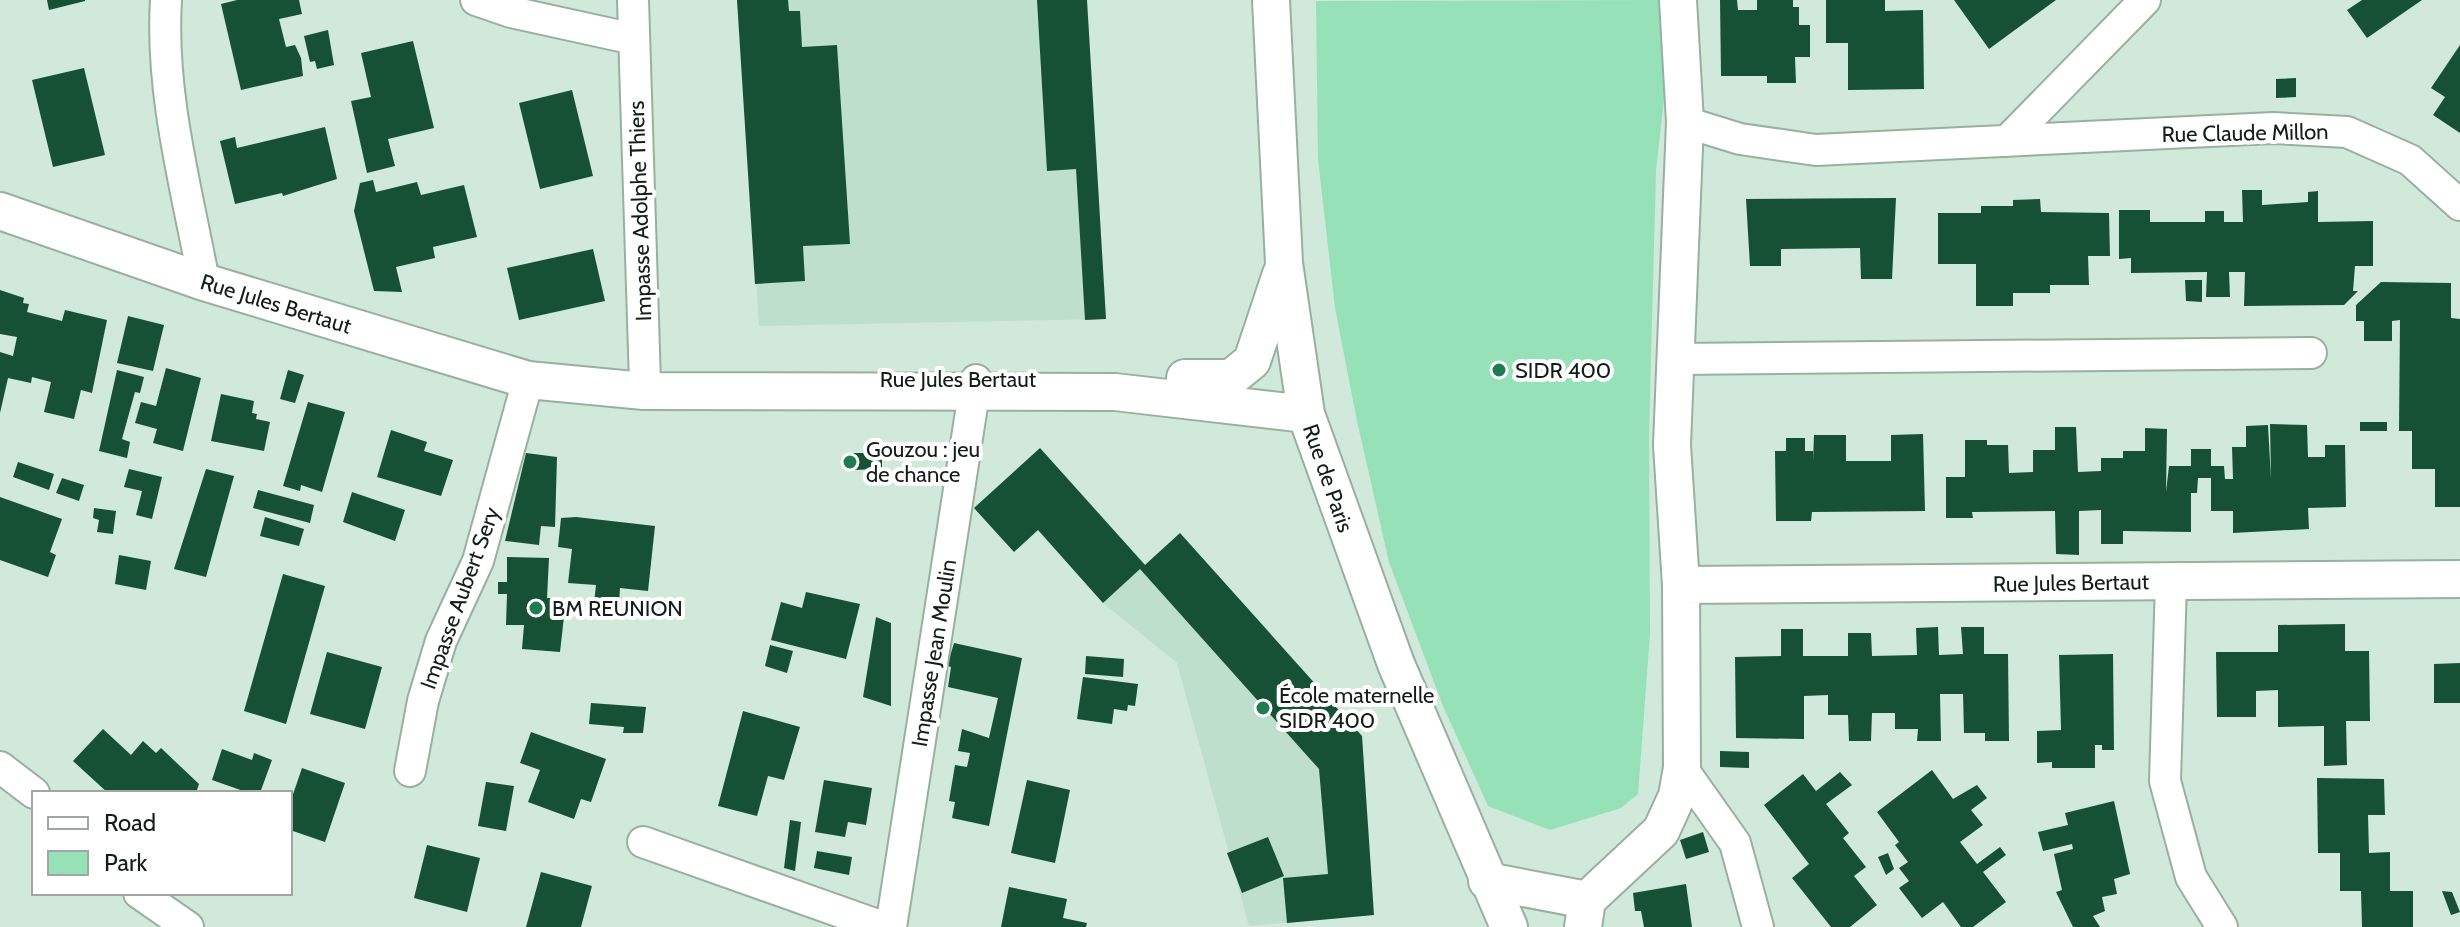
<svg xmlns="http://www.w3.org/2000/svg" width="2460" height="927" viewBox="0 0 2460 927" font-family="Cabin,sans-serif">
	<rect width="100%" height="100%" fill="#d0e9da"/>
	<path fill="#bedfcb" d="M737 0H1087L1106 319 759 326Z
		M1040 448 1145 564 1180 533 1362 736 1374 915 1249 926 1177 663 1103 603 1038 530 1014 552 974 508Z"/>
	<path fill="#96e1b7" d="M1658 0 1667 73 1656 170 1649 434 1650 634 1638 794 1621 808 1550 830 1488 806 1443 706 1389 562 1357 421 1335 308 1318 159 1316 1Z"/>
	<path fill="#175135" d="M47 0H85V1L49 10Z
		M237 0H299L302 14 279 19 286 47 295 45 301 58 303 76 241 90 221 4Z
		M737 0H788L789 11H800L802 47 837 45 850 244 803 246 805 281 755 284Z
		M1037 0H1087L1106 319 1085 320 1076 169 1047 171Z
		M1720 0H1737L1738 10H1757V0H1793V7H1799V25H1810V57H1795L1796 83H1767V76H1721Z
		M1826 0H1885V11L1923 10 1924 89 1848 90V43H1826Z
		M1954 0H2056L1989 49Z
		M2362 0H2422L2367 38 2347 10Z
		M328 30 334 65 317 69 315 61 310 62 304 36Z
		M413 41 434 128 388 139 395 166 367 173 351 101 371 97 361 53Z
		M2460 45V133L2433 115 2445 97 2431 88Z
		M84 68 105 155 53 167 32 80Z
		M2296 78V97L2276 98V79Z
		M572 90 593 176 540 189 519 103Z
		M325 127 337 179 283 196 282 193 235 204 220 141 235 137 237 148Z
		M373 180 376 192 417 182 421 195 464 185 477 237 433 247 435 258 396 267 402 292 374 291 354 211 360 183Z
		M2242 190H2262V205L2308 202V192L2318 191V222L2373 221V266H2355L2353 291H2358L2344 305 2244 306 2245 272H2229L2230 297H2206L2207 272 2131 273V258L2119 259V210H2150V222H2205V211H2224V222H2243Z
		M1896 198 1892 279H1861L1860 248 1781 249V266H1750L1746 199Z
		M2040 199 2041 212 2109 213 2110 256H2088L2089 285H2050V293H2013V306H1976V264H1938V213H1981V206H2013V200Z
		M593 249 605 301 519 320 507 268Z
		M2185 280H2202V302L2186 301Z
		M2381 282 2451 283V318L2460 319V507H2435V469H2412V431H2399L2400 320 2392 321V341H2364V321H2356V305Z
		M0 290 24 298 23 303 29 304 27 312 62 321 65 310 107 320 92 393 81 390 74 419 44 412 51 382 32 377 31 383 8 378 0 413V352L13 356 17 337 0 334Z
		M128 316 164 325 153 371 117 363Z
		M166 368 201 378 183 451 153 443 157 429 135 423 141 402 156 406Z
		M117 370 144 377 140 393 135 392 122 439 130 442 127 458 99 451Z
		M288 370 304 375 295 403 280 399Z
		M221 394 254 401 252 413 257 414 256 419 270 422 264 451 211 441Z
		M308 402 345 412 322 492 301 485 300 491 283 486Z
		M2360 422H2387V431H2360Z
		M2270 424 2307 425 2308 457H2325V445H2345L2346 507 2308 508 2309 529 2233 533V511H2211V478H2198L2197 493H2191V532L2123 531V544H2101V510L2079 511V555L2056 554 2055 511 1972 512 1973 518H1946V477H1965V440H1987V445H2008L2009 473 2033 472V450H2055V427H2076L2078 472 2101 471V458H2123V451H2145V428L2167 429 2166 492 2169 466H2191V449H2211V466H2224L2225 479H2233L2232 447H2246V426L2268 425 2271 479Z
		M391 430 427 442 424 451 453 460 441 496 377 477Z
		M1923 434 1925 511 1812 512 1811 521H1776L1775 451H1786V438H1805V451H1813V461L1814 435H1846V461H1891V435Z
		M1040 448 1145 565 1180 533 1362 736 1374 915 1287 923 1283 878 1328 874 1319 769 1140 569 1103 603 1038 530 1014 552 974 508Z
		M526 453 557 457 555 527 541 526 539 545 505 541Z
		M852 453H882V469L852 470Z
		M18 462 54 474 49 490 13 477Z
		M129 469 162 477 152 519 136 515 142 491 124 487Z
		M206 469 234 476 206 577 174 569Z
		M62 478 84 485 79 501 56 493Z
		M258 490 314 505 310 523 253 508Z
		M352 492 405 510 395 541 343 522Z
		M0 497 62 519 50 552 56 555 48 577 0 560Z
		M94 508 116 511 113 534 97 532 99 520 93 518Z
		M265 517 304 529 299 546 260 536Z
		M576 517 655 526 648 591 620 588 619 605 594 603 596 585 568 583 572 549 558 547 561 518Z
		M119 555 151 561 146 590 115 584Z
		M507 557 549 558 547 598 566 599 560 652 522 649 524 625H506L507 594H498V582H507Z
		M283 574 325 586 286 724 244 711Z
		M806 592 860 604 846 659 771 640 781 602 802 608Z
		M876 617 891 623V706L863 697Z
		M2345 624V651H2369L2370 721H2346L2347 765 2324 766V726L2278 727V690L2256 691V717H2217L2216 652H2278V625Z
		M1938 627 1939 655 1963 654 1961 627H1984V654H2008L2009 741H1985V733H1964L1963 694H1940L1941 741H1917L1918 729H1895V713H1872L1871 741H1849L1848 715H1828V695L1804 696V739L1736 738 1735 657 1781 656V629H1803V656H1848V633H1871L1872 656 1917 655 1916 628Z
		M954 643 1022 658 989 826 952 818 955 802 949 801 955 765 967 767 970 753 958 751 962 729 989 738 998 698 948 687 951 667 947 666Z
		M770 645 793 651 787 673 765 666Z
		M327 652 382 667 365 729 310 714Z
		M2113 654 2114 750H2102V745H2095V768H2052V762L2037 763V731L2061 730 2059 655Z
		M1086 656 1124 659 1123 677 1085 674Z
		M2460 663V703H2434V664Z
		M1083 677 1138 684 1135 706 1128 705 1127 711 1114 709 1112 724 1077 719Z
		M591 703 646 707 643 733H623L624 727 589 724Z
		M743 711 800 727 784 780 768 776 757 816 718 806Z
		M103 729 131 755 143 741 156 753 161 748 199 784 196 793H108L73 761Z
		M531 732 606 759 591 802 581 799 574 819 528 802 540 770 520 763Z
		M222 749 252 760 254 753 272 760 260 793H249L212 780Z
		M1720 751 1749 752V768L1720 767Z
		M302 768 345 783 325 842 290 830V803Z
		M1932 770 1953 799 1977 785 1987 798 1971 810 1983 825 1960 842 1977 864 2000 847 2006 855 1983 872 2006 902 1973 927H1961L1943 902 1922 918 1899 888 1909 881 1899 868 1908 862 1895 845 1899 842 1877 812Z
		M1840 772 1852 785 1826 804 1849 833 1843 838 1866 867 1854 876 1877 905 1850 927H1831L1792 878 1809 864 1764 805 1803 774 1816 791Z
		M2317 778 2384 779 2385 815H2368L2369 853 2390 852V891H2413V927H2362L2361 891H2340V853H2318Z
		M824 780 872 788 866 825 848 822 845 837 815 832Z
		M1027 780 1070 790 1055 863 1011 853Z
		M486 782 514 786 506 831 478 826Z
		M2114 801 2130 874 2114 879 2117 894 2102 897 2105 911 2093 916 2100 927H2073L2056 892 2062 890 2054 854 2073 849 2072 844 2043 851 2038 832 2068 825 2065 813Z
		M790 820 801 822 795 871 784 868Z
		M1703 832 1709 852 1686 859 1680 840Z
		M1268 837 1284 876 1242 893 1227 853Z
		M427 845 480 858 467 912 414 898Z
		M817 851 852 857 849 875 814 868Z
		M1888 853 1894 869 1886 875 1878 857Z
		M541 872 592 886 581 927H526Z
		M1686 884 1692 927H1644L1641 911H1635L1633 893Z
		M1009 887 1067 899 1063 918 1087 923 1086 927H1001Z
		M2442 891 2452 892 2460 912 2451 915Z"/>
	<g fill="none" stroke-linecap="round" stroke-linejoin="round">
		<g stroke="#98b0a2" stroke-width="34">
			<path id="minor" d="M166 0C160 94 187 190 204 282
				M476 0 511 12 634 39
				M633 0 645 383
				M1685 122 1740 139 1816 150 2273 128 2347 132 2410 160 2460 205
				M2007 141 2145 0
				M1676 359 2311 353
				M2171 582 2165 781 2191 877 2222 927
				M0 767 34 793
				M1682 768 1735 843 1758 927
				M410 771 423 701 441 641 478 561 528 380
				M643 842 883 927
				M139 893 188 927
				M891 927 976 380"/>
		</g>
		<g stroke="#98b0a2" stroke-width="40">
			<path id="tertiary" d="M1271 0 1284 263 1306 414 1396 664 1509 927
				M0 211 204 282 528 380 644 391 1115 392 1306 414
				M1185 378H1231L1252 361 1281 274
				M1681 585 2460 579
				M1487 881 1587 900
				M1583 927 1587 900 1661 831 1677 796 1682 768 1681 585 1672 445 1685 122 1678 0"/>
		</g>
		<use href="#minor" stroke="#fff" stroke-width="30"/>
		<use href="#tertiary" stroke="#fff" stroke-width="36"/>
	</g>
	<g fill="#1f7b51" stroke="#fff" stroke-width="3">
		<circle cx="1499" cy="370" r="8"/>
		<circle cx="850" cy="462" r="8"/>
		<circle cx="536" cy="608" r="8"/>
		<circle cx="1263" cy="708" r="8"/>
	</g>
	<g text-anchor="middle" dominant-baseline="central" stroke-width="8" stroke-linejoin="round" paint-order="stroke">
		<g font-size="22" fill="#141e18" stroke="#fff">
			<text transform="translate(2245 133) rotate(-1)">Rue Claude Millon</text>
			<text transform="translate(640 211) rotate(-92)">Impasse Adolphe Thiers</text>
			<text transform="translate(276 304) rotate(17)">Rue Jules Bertaut</text>
			<text x="958" y="379">Rue Jules Bertaut</text>
			<text transform="translate(1328 478) rotate(71)">Rue de Paris</text>
			<text transform="translate(2071 583) rotate(-1)">Rue Jules Bertaut</text>
			<text transform="translate(460 598) rotate(-70)">Impasse Aubert Sery</text>
			<text transform="translate(934 653) rotate(-81)">Impasse Jean Moulin</text>
		</g>
		<g font-size="22" fill="#141e18" stroke="#fff" text-anchor="start">
			<text x="1515" y="370">SIDR 400</text>
			<text x="866" y="449">Gouzou : jeu<tspan x="866" dy="25">de chance</tspan></text>
			<text x="552" y="608">BM REUNION</text>
			<text x="1279" y="695">École maternelle<tspan x="1279" dy="25">SIDR 400</tspan></text>
		</g>
	</g>
	<rect x="32" y="791" width="260" height="104" fill="#ffffff" stroke="#a1a5a3" stroke-width="2"/>
	<rect x="48" y="817" width="40" height="12" fill="#ffffff" stroke="#a1a5a3" stroke-width="2"/>
	<text x="104" y="831" font-size="24" fill="#141e18">Road</text>
	<rect x="48" y="851" width="40" height="24" fill="#96e1b7" stroke="#a1a5a3" stroke-width="2"/>
	<text x="104" y="871" font-size="24" fill="#141e18">Park</text>
</svg>
